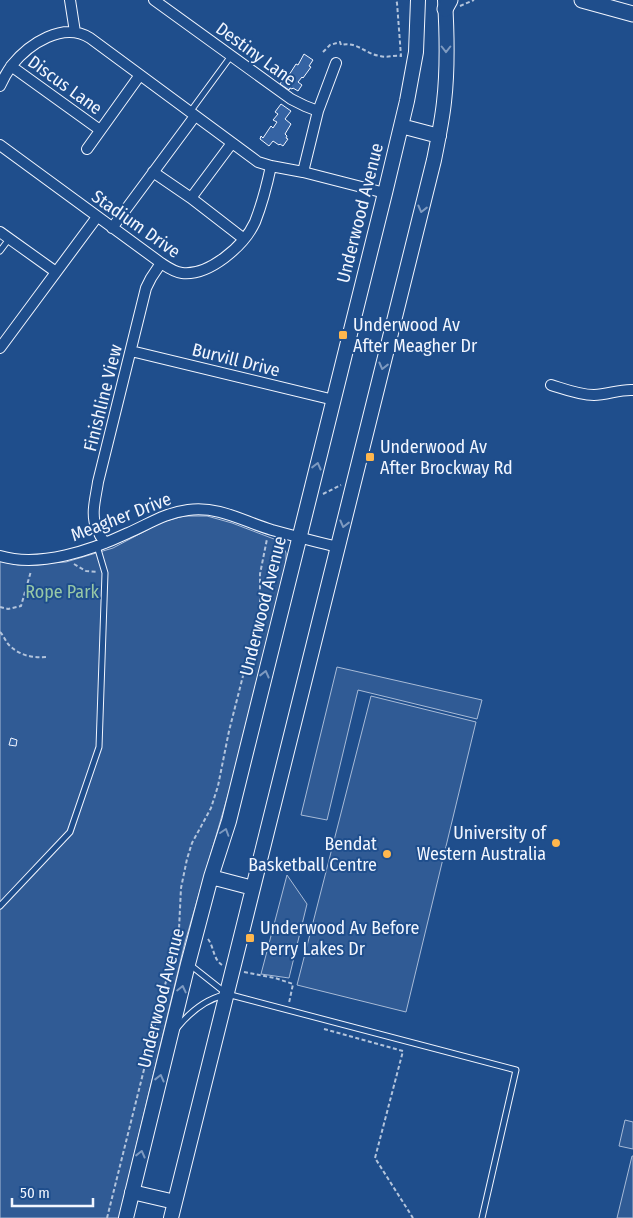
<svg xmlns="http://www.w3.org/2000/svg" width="633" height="1218" viewBox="0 0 633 1218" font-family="'Fira Sans Condensed',sans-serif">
	<rect width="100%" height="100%" fill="#1f4e8c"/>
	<path fill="#305b95" stroke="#a8bbd7" d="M184 516H207L232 523 274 539 279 542 283 546 286 553V563L230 788 185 942 119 1218H0V561L18 565 66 562 113 548 162 522Z
		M337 667 482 700 477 719 358 690 327 820 301 815Z
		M371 696 476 722 406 1012 297 985Z
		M287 875 307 904 289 978 261 974Z
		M625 1120 633 1122V1149L619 1146Z
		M632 1156H633V1218H617Z"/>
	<path fill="#3563a3" stroke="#f2f6ff" d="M304 54 313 60 309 66 311 67 303 78 302 77 298 82 302 85 298 91 293 88 292 89 290 88 289 90 280 84 287 74 289 75 296 64 298 65Z
		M281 104 291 111 285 119 291 124 285 134 287 136 286 138 288 139 283 146 280 144 279 145 273 141 269 146 260 139 261 136 263 138 271 126 273 128 277 122 273 120 278 114 275 112Z
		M11 738 17 740 16 746 9 745Z"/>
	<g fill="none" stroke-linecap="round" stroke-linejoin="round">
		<g stroke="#f2f6ff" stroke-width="7">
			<path id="lane" d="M190 112 231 56
				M0 251 9 239
				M0 906 70 832 99 747 105 573 97 546
				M189 964 227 994 516 1070 482 1218
				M177 1028C190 1012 204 1000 224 995"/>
		</g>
		<g stroke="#f2f6ff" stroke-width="12">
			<path id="street" d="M70 0 75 32
				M154 0 291 99 305 106 318 111
				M11 66 100 130
				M0 86C3 79 7 72 12 65 29 44 63 21 90 38L258 162 271 166 303 172 385 193
				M0 145 161 263C167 267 174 272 182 273 209 276 244 246 255 222 262 204 267 185 271 166
				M87 149 140 75
				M153 172 191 198 244 239
				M303 172 318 111 336 63
				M191 198 232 143
				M112 228 195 116
				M0 232 56 272
				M0 348 97 217
				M131 351 334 400
				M551 385C564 389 579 395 594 395 607 395 620 389 633 390
				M105 543C102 539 99 534 97 529 90 515 96 497 98 482L146 288 151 278 161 263
				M0 556C40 568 92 550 128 533 149 524 164 513 188 510 220 506 242 521 272 530 294 536 316 542 338 547"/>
		</g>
		<g stroke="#f2f6ff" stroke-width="16">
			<path id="secondary" d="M401 126 439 136
				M211 877 253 888
				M132 1192 175 1202
				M126 1218 188 964 211 877 229 821 385 193 407 101 416 52 418 0
				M171 1218 434 160C438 140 442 121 444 102 448 68 447 34 445 0"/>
		</g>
		<g stroke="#f2f6ff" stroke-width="17">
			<path id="primary" d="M582 0 633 14
				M445 9 450 0"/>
		</g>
		<path stroke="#b3c4dc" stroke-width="2" stroke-dasharray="4 2.5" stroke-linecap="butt" d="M460 6 474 0
			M323 52 330 45 340 42 341 45C357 41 365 54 380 56 387 58 394 55 401 56L397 3 396 0
			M323 494 341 485
			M74 564 86 571 97 572
			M0 607 8 609 21 606 31 571
			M0 632C4 636 6 642 9 645 20 656 33 658 47 657
			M208 939C214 947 213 959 222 965
			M244 972 275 978 293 984 289 1003
			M324 1029 403 1051 375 1158 413 1218
			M107 1218 179 929 181 888 187 859 192 843 211 808 218 786 229 731 245 668 257 626 260 602V574L267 539"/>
		<use href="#lane" stroke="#1f4e8c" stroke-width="5"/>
		<use href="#street" stroke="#1f4e8c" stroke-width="10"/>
		<use href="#secondary" stroke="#1f4e8c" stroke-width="14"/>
		<use href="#primary" stroke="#1f4e8c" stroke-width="15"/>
	</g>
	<defs><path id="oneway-chevron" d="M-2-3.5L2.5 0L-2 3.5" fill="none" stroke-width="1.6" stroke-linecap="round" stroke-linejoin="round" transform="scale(1.25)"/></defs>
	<g stroke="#7e9ac0">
		<use href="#oneway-chevron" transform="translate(446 49) rotate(90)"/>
		<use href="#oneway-chevron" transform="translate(422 209) rotate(104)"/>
		<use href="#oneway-chevron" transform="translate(383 366) rotate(104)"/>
		<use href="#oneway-chevron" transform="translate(317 466) rotate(-76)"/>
		<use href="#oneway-chevron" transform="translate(344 524) rotate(104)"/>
		<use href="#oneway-chevron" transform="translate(265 674) rotate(-76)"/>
		<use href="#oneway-chevron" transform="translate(225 832) rotate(-72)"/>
		<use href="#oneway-chevron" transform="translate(182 989) rotate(-77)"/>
		<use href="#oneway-chevron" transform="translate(160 1078) rotate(-76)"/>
		<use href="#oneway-chevron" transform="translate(141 1154) rotate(-76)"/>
	</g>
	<g fill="#ffb74d" stroke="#1f4e8c" stroke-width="2">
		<rect x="338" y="330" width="10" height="10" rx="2.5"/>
		<rect x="365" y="452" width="10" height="10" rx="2.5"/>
		<circle cx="556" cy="843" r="5"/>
		<circle cx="387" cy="854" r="5"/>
		<rect x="245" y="933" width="10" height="10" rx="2.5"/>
	</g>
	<g text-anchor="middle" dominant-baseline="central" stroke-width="4" stroke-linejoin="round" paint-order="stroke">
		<g font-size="18" fill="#f2f6ff" stroke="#1f4e8c">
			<text transform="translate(256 54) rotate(36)">Destiny Lane</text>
			<text transform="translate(65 85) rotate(36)">Discus Lane</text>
			<text transform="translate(360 213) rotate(-76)">Underwood Avenue</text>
			<text transform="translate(136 224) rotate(35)">Stadium Drive</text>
			<text transform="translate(236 360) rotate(14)">Burvill Drive</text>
			<text transform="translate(103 398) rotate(-76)">Finishline View</text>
			<text transform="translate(121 517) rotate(-21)">Meagher Drive</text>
			<text transform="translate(263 606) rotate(-76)">Underwood Avenue</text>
			<text transform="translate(161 998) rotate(-76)">Underwood Avenue</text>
		</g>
		<g font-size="18" fill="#f2f6ff" stroke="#1f4e8c" text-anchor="start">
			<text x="353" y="325">Underwood Av<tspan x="353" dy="21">After Meagher Dr</tspan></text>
			<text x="380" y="447">Underwood Av<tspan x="380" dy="21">After Brockway Rd</tspan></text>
			<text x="546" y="833" text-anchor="end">University of<tspan x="546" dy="21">Western Australia</tspan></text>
			<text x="377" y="844" text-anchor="end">Bendat<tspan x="377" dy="21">Basketball Centre</tspan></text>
			<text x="260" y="928">Underwood Av Before<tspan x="260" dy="21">Perry Lakes Dr</tspan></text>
		</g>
		<g font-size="18" fill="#97c8a6" stroke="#1f4e8c">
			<text x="62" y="592">Rope Park</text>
		</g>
	</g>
	<path d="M12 1198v8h81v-8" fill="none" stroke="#f2f6ff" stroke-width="2.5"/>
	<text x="20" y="1198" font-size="15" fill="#f2f6ff" stroke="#1f4e8c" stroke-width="4" paint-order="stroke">50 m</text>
</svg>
